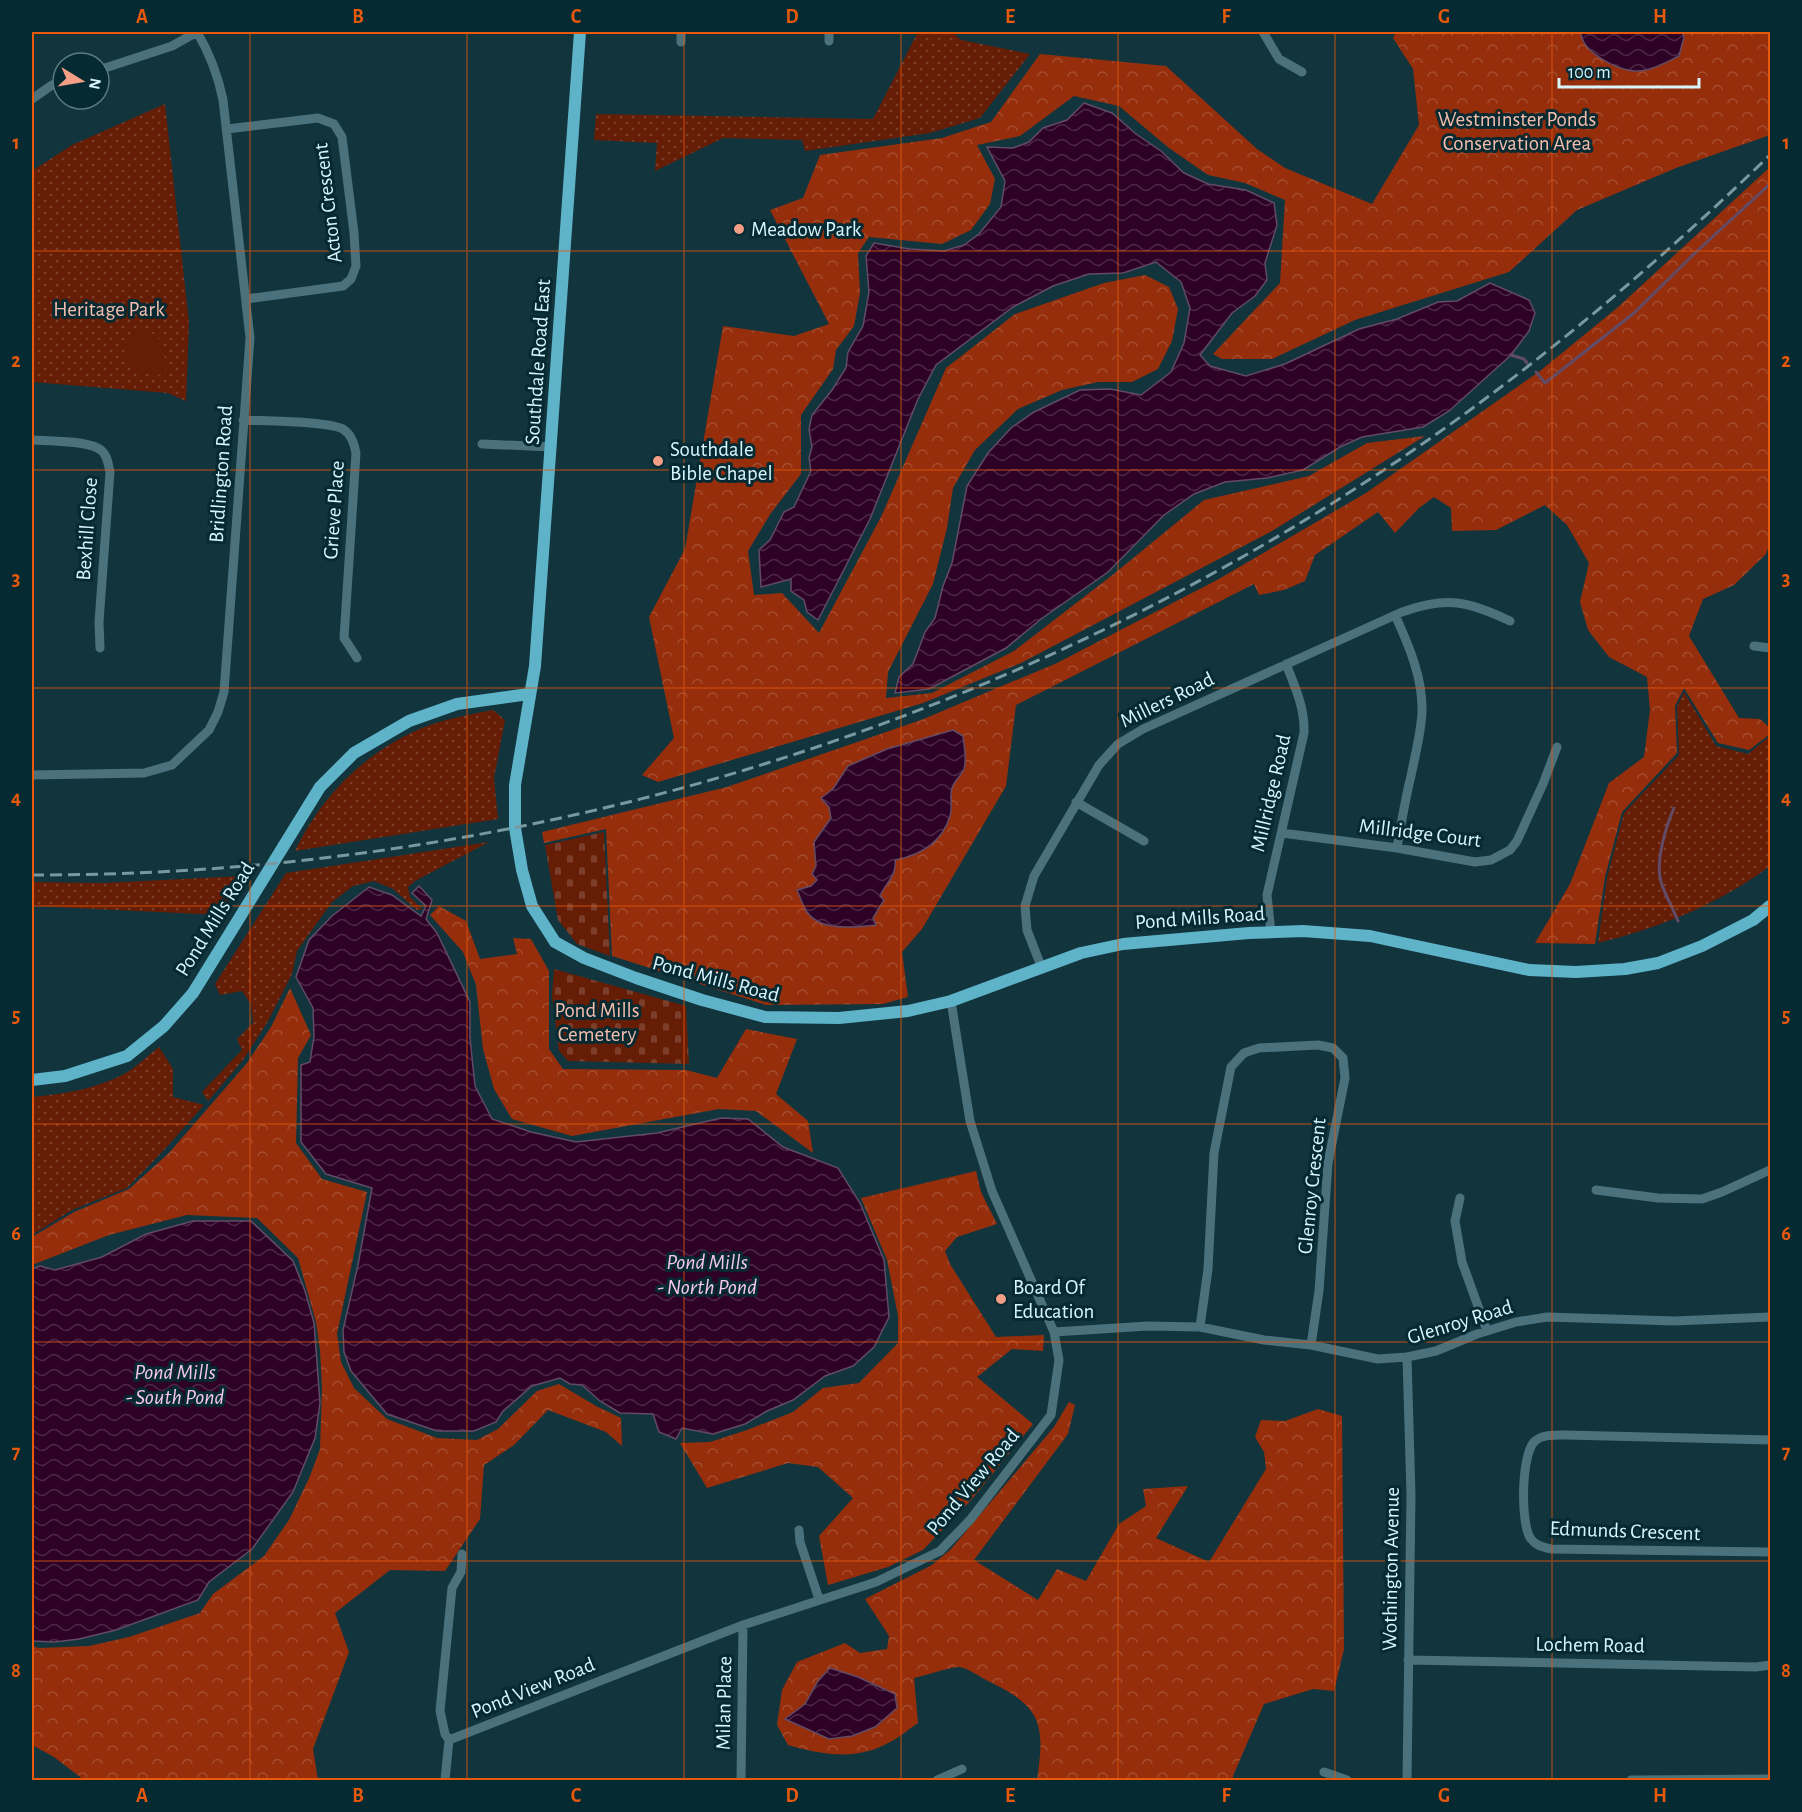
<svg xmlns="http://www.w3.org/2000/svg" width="1802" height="1812" viewBox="0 0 1802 1812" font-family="'Alegreya Sans',sans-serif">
	<defs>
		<pattern id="green-dots" width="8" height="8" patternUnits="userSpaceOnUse" patternTransform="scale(1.5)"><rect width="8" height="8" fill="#661d06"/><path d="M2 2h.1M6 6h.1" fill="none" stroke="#7b3e2b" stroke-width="1.8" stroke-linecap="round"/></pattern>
		<pattern id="forest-crowns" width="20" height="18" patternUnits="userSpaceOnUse" patternTransform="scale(1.5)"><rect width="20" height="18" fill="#962e0c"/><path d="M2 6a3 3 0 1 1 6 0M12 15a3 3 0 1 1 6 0" fill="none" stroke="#a44d30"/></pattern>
		<pattern id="cemetery-stones" width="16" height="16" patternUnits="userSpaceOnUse" patternTransform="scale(1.5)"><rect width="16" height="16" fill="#661d06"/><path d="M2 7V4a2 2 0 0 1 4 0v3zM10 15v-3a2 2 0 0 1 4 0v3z" fill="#7b3e2b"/></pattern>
		<pattern id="water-waves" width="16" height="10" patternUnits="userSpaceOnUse" patternTransform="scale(1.5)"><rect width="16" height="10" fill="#2e0226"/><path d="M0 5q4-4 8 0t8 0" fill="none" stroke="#4c2846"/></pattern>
	</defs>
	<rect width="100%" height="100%" fill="#12343c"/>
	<path fill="url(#green-dots)" d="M918 32H952L961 40 1030 54 980 118 930 133 805 151 802 140 723 138 655 171 657 143 594 140 596 114 873 119Z
		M165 104 189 323 186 401 168 393 32 382V171L72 145Z
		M1684 692 1716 746 1748 754 1770 736V866C1719 904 1659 928 1598 943L1607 878 1624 813 1679 755 1677 707Z
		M493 710 505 720 494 778 498 819 295 851C322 794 370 747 430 725 450 718 472 714 493 710Z
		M489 842 415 881 408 887 410 897 422 909 417 910 393 889 374 881 353 886 332 902 297 951 292 974 267 1023 243 1060 208 1101 202 1092 242 1050 237 1039 253 1023 251 1004 242 991 220 995 215 984 286 873Z
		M244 876 222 915 32 906V882L103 883Z
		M159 1047 173 1069V1097L204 1105 164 1150 127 1188 72 1210 32 1235V1097C64 1094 97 1089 126 1073 138 1066 148 1055 159 1047Z"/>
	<path fill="url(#forest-crowns)" d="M1396 32H1770V135L1676 168 1577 210 1509 272 1355 320 1272 359H1222L1213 354 1280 283 1285 200 1245 183 1208 175 1169 148 1119 106 1074 96 1020 136 977 145 995 179 990 204 971 230 942 244 869 237 858 253 860 293 854 326 836 350 833 369 801 415V474L771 513 748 551 754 595 782 593 819 633 881 517 946 368 1015 314 1104 283 1145 275 1169 287 1178 309 1172 341 1158 369 1132 382H1098L1062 390 1018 409 975 450 953 488 947 528 933 584 888 672 886 698 932 693 1014 651 1115 573 1204 500 1309 476 1367 443 1425 436 1272 531 1021 663 923 703 658 782 642 775 674 738 649 617 685 549 723 326 794 336 829 324 770 210 803 198 820 155 942 138 991 122 1040 54 1166 66 1257 149 1285 168 1372 204 1419 125 1413 69 1393 38Z
		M1770 167V542L1766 554 1734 585 1703 599 1689 636 1739 718 1760 719 1770 728V734L1749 750 1718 743 1684 688 1675 706 1677 753 1622 812 1605 877 1595 944 1535 943 1570 884 1609 783 1644 757 1650 710 1647 677 1609 657 1588 630 1580 602 1589 563 1567 525 1545 505 1496 530 1452 531 1451 508 1434 497 1419 508 1395 533 1378 512 1315 555 1305 581 1284 590 1259 595 1254 584 1016 705 1006 786 922 929 902 952 908 997 883 1004 766 1005 612 956 606 829 544 843 542 832 727 787 921 720 1057 663 1217 580 1366 493 1540 371 1617 308Z
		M439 906 466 921 480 959 517 954 513 938 531 939 549 971V1049L563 1069 686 1070 717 1078 746 1029 797 1039 776 1094 808 1121 813 1153 756 1111 719 1109 572 1136 512 1119 494 1089 483 1049 476 985 463 952 430 915Z
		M290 988 311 1035 298 1058 296 1143 322 1179 367 1192 337 1334 341 1362 354 1388 387 1419 437 1438 477 1440 498 1429 537 1391 559 1384 596 1406 621 1418 622 1446 606 1432 548 1410 514 1445 484 1465 480 1519 445 1571 390 1570 335 1613 349 1652 313 1749 318 1780H84L54 1757 32 1745V1646L39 1648 89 1646 129 1637 200 1613 213 1594 264 1556 289 1520 310 1476 320 1449 322 1389 320 1350 316 1322 298 1258 257 1218 187 1215 109 1235 32 1265V1237L74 1212 129 1189 169 1153 247 1063 271 1027Z
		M976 1171 981 1192 997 1224 957 1237 945 1251 950 1264 996 1337 1044 1335 1043 1351 1012 1349 977 1377 1033 1424 972 1499 923 1550 888 1567 828 1585 819 1536 853 1498 818 1467 788 1463 707 1488 680 1443 710 1442 747 1430 793 1412 823 1388 859 1383 898 1343V1316L887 1260 861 1198Z
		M1069 1402 1075 1405 1068 1434 974 1560 1038 1600 1057 1569 1086 1581 1119 1524 1146 1506 1143 1489 1188 1486 1156 1538 1209 1562 1266 1469 1264 1452 1255 1437 1261 1420 1285 1421 1318 1409 1342 1416 1344 1649 1334 1691 1313 1689 1264 1704 1233 1776V1780H1037C1045 1725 1043 1707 988 1681 980 1677 968 1668 959 1667 950 1667 924 1676 914 1678L918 1723C909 1729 900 1737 890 1742 857 1761 823 1755 788 1745L777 1725 782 1690 797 1662 845 1643 860 1653 887 1649 889 1636 865 1599 932 1565 951 1549 1054 1427Z"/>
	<path fill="url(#cemetery-stones)" d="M604 832 610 956 577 944 558 920 545 845Z
		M554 969 686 1006 689 1064 568 1061 559 1051 552 996Z"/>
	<path fill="#661d06" d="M141 332C166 332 163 349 166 369L160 375 133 370C121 354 120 340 141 332Z"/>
	<path fill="url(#water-waves)" stroke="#614b66" stroke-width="1.5" d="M1581 32H1682L1684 37 1679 56C1666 62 1650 72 1635 71 1617 70 1581 52 1581 32Z
		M1084 103 1112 113 1136 134 1161 151 1184 173 1208 184 1246 190 1274 203 1277 225 1265 263 1267 280 1255 296 1232 313 1200 355 1210 366 1246 376 1285 364 1359 329 1397 319 1438 302 1457 301 1490 283 1529 300 1535 313 1529 331 1511 355 1449 411 1423 427 1362 437 1340 447 1303 470 1267 478 1225 482 1194 494 1164 515 1108 572 1041 619 1006 648 929 689 895 693 899 677 913 664 925 632 935 618 943 586 952 563 967 486 988 453 1011 428 1034 412 1080 390 1110 389 1141 395 1171 372 1184 343 1190 308 1181 282 1156 262 1123 273 1089 274 1053 286 1013 307 936 365 918 399 870 519 818 620 807 612 804 600 791 591V579L761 587 759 550 770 540 784 512 794 507 811 471 809 458 812 447 809 429 812 415 832 390 846 368 848 352 863 326 869 292 866 256 874 243 910 249 944 251 964 245 979 234 1001 207 1005 181 987 147 1013 148 1029 142 1043 128 1067 120Z
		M953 730 963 736C964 746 967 758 964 769 961 776 954 781 952 788 949 797 953 807 950 816 942 843 921 855 895 860 897 876 886 882 880 896L884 900 873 918 876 925C855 927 821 932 807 912 803 906 800 897 797 890L811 886 817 880 812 874 816 866 814 842 831 818 829 807 821 798 833 789 848 766 887 749Z
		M419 886 432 900 426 919 437 933 470 1002V1038L475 1086 492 1119 531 1132 576 1142 657 1133 721 1118 748 1119 783 1147 838 1168 860 1203 884 1260 889 1317 874 1347 853 1366 825 1376 793 1400 767 1411 745 1424 713 1434 682 1428 676 1439 659 1432 653 1414 620 1413 600 1401 582 1385 570 1384 560 1378 532 1386 503 1411 496 1422 474 1431H437L387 1414 351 1371 344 1352 343 1330 358 1265 372 1188 326 1174 301 1142V1065L310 1062 314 1036 313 1008 296 977 309 940 332 916 369 887 392 895 421 916 426 906 412 893Z
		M193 1221H251L293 1261 305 1291 314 1323 320 1403 315 1438 293 1492 252 1549 209 1582 198 1600 116 1630 79 1639 55 1642 32 1641V1269L40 1266 55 1270 102 1257 146 1234Z
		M830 1668 858 1677 895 1694 897 1708 875 1727 852 1736 829 1739 785 1719 805 1704 818 1681Z"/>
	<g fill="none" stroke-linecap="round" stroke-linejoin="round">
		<path stroke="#614b66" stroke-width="3" d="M1511 355 1524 359 1527 363
			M1536 372 1545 383 1634 313 1695 253 1770 184
			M1674 808C1666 826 1655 862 1661 882 1665 895 1673 908 1678 921"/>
		<path stroke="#4b717c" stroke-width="9" d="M681 32V42
			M829 32V41
			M1263 32 1279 59 1302 72
			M99 70 172 46 197 32
			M32 99 52 85 63 81
			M227 129 318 118 334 124 342 137 354 233 356 266 351 279 343 286 246 299
			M243 420C264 421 328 421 343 429 352 435 354 444 356 453L344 638 357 658
			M32 440C47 441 91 440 102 451 108 457 108 464 110 472L99 622 100 648
			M482 444 552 447
			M1395 615C1409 646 1423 678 1422 712 1421 734 1415 755 1411 776 1405 800 1401 824 1397 848
			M1754 646 1770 648
			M32 775 144 773 172 765 209 730 218 712 224 692 250 338 223 100C218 75 210 54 197 32
			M1076 802 1144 841
			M1282 833 1397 848 1475 862 1491 860 1510 850 1517 841 1543 784 1557 747
			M1271 932 1267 895 1304 733C1305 708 1295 687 1286 664
			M1041 966 1027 930 1025 906 1034 876 1099 765 1118 744 1143 729 1402 612C1447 596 1468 601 1510 621
			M1596 1190 1658 1198 1702 1199 1722 1192 1770 1170
			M1460 1198 1455 1221 1462 1262 1487 1331
			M1200 1327 1208 1269 1214 1153 1231 1067 1244 1053 1259 1048 1318 1045 1333 1048 1343 1058 1345 1078 1328 1163 1319 1291 1311 1345
			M1054 1332 1148 1326 1200 1327 1264 1340 1311 1345 1378 1359 1407 1357 1436 1351 1477 1334 1516 1322 1547 1317 1674 1321 1770 1317
			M1407 1357 1411 1495 1407 1780
			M1770 1440 1566 1435C1556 1435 1543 1434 1535 1441 1521 1453 1520 1525 1531 1539 1536 1546 1543 1547 1551 1549L1770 1552
			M799 1530 800 1542 819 1599
			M1408 1660 1756 1667 1770 1665
			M449 1740 445 1734 440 1711 452 1588 461 1572 462 1554
			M1324 1772 1347 1780
			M445 1780 449 1740 743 1625 876 1582 940 1551 970 1520 1051 1415 1059 1360 1054 1332 992 1191 970 1121 951 1001
			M741 1780 743 1625
			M937 1780 962 1769
			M1631 1780 1770 1779"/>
		<path stroke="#5eb3c9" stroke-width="12" d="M580 32 535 666 515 785V828L522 870 532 906 555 942 584 958 636 978 702 1000 765 1017 839 1018 908 1011 951 1001 1081 953 1123 944 1249 933 1303 931 1370 936 1529 970 1576 972 1625 969 1658 963 1702 946 1753 920 1770 906
			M32 1080 65 1076 127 1056 164 1026 193 993 320 787 354 753 409 721 457 704 529 694"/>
		<path stroke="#7998a0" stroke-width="3" stroke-dasharray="12 6" stroke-linecap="butt" d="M32 875C528 876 1020 724 1428 440 1550 355 1663 258 1770 155"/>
	</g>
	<path fill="none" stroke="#e8590c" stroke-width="1.5" stroke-opacity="0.55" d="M250 32V1780M467 32V1780M684 32V1780M901 32V1780M1118 32V1780M1335 32V1780M1552 32V1780M32 251H1770M32 470H1770M32 688H1770M32 906H1770M32 1124H1770M32 1342H1770M32 1561H1770"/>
	<g fill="#f49e86" stroke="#062a32" stroke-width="2">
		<circle cx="739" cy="229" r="6"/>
		<circle cx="658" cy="461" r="6"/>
		<circle cx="1001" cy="1299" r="6"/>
	</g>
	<g text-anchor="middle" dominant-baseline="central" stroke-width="6" stroke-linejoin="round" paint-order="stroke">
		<g font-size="21" fill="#f5bcac" stroke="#062a32">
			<text x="1517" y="119">Westminster Ponds<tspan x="1517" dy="24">Conservation Area</tspan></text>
			<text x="109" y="309">Heritage Park</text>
			<text x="597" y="1010">Pond Mills<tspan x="597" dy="24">Cemetery</tspan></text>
		</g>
		<g font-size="21" fill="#d9f5fd" stroke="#062a32">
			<text transform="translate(328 203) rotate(-97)">Acton Crescent</text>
			<text transform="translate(538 362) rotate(-86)">Southdale Road East</text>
			<text transform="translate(221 474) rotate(-86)">Bridlington Road</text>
			<text transform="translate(334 510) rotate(-86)">Grieve Place</text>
			<text transform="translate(87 529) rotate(-86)">Bexhill Close</text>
			<text transform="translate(1167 700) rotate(-26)">Millers Road</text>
			<text transform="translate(1271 793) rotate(-77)">Millridge Road</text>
			<text transform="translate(1420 833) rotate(7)">Millridge Court</text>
			<text transform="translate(1200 918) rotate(-4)">Pond Mills Road</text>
			<text transform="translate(215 919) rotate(-58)">Pond Mills Road</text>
			<text transform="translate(716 979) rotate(15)">Pond Mills Road</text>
			<text transform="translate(1312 1186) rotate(-84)">Glenroy Crescent</text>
			<text transform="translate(1460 1322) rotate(-17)">Glenroy Road</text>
			<text transform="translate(973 1482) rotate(-50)">Pond View Road</text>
			<text transform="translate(1625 1531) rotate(2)">Edmunds Crescent</text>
			<text transform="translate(1391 1569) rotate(-89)">Wothington Avenue</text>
			<text transform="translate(1590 1645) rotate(1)">Lochem Road</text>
			<text transform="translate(533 1688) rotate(-22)">Pond View Road</text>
			<text transform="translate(724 1703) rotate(-89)">Milan Place</text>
		</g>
		<g font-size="21" fill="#d9f5fd" stroke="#062a32" text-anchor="start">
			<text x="751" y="229">Meadow Park</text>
			<text x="670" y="449">Southdale<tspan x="670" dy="24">Bible Chapel</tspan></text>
			<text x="1013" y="1287">Board Of<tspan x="1013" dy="24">Education</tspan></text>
		</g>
		<g font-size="22" font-style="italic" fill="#f8c8eb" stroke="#062a32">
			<text x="707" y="1262">Pond Mills<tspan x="707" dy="25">- North Pond</tspan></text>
			<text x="175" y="1372">Pond Mills<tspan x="175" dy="25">- South Pond</tspan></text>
		</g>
	</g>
	<rect width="1802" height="1812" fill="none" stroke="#062a32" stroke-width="66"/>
	<g transform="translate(81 81) rotate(101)"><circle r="28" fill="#062a32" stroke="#5a7b83" stroke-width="1.5"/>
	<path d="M0-4.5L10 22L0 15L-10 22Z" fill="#f49e86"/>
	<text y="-9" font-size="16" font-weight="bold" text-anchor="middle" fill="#d9f5fd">N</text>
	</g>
	<path d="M1559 78v9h140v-9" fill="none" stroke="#d9f5fd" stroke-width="3"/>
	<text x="1568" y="78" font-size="18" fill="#d9f5fd" stroke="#062a32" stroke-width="4.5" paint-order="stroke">100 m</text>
	<rect x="33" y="33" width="1736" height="1746" fill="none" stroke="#e8590c" stroke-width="2"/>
	<g font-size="20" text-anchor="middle" font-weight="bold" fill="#e8590c">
		<text x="142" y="23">A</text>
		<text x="358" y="23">B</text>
		<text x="576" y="23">C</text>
		<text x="792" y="23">D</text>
		<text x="1010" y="23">E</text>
		<text x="1226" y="23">F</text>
		<text x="1444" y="23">G</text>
		<text x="1660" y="23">H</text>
		<text x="16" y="149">1</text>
		<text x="1786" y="149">1</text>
		<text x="16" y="367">2</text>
		<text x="1786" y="367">2</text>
		<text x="16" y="585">3</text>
		<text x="1786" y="585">3</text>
		<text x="16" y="804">4</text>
		<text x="1786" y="804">4</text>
		<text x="16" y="1022">5</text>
		<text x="1786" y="1022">5</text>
		<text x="16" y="1240">6</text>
		<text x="1786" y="1240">6</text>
		<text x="16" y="1458">7</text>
		<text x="1786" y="1458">7</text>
		<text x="16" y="1677">8</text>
		<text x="1786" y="1677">8</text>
		<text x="142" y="1802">A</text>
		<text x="358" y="1802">B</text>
		<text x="576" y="1802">C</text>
		<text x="792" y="1802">D</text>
		<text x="1010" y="1802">E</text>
		<text x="1226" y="1802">F</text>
		<text x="1444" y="1802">G</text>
		<text x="1660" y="1802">H</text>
	</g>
</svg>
